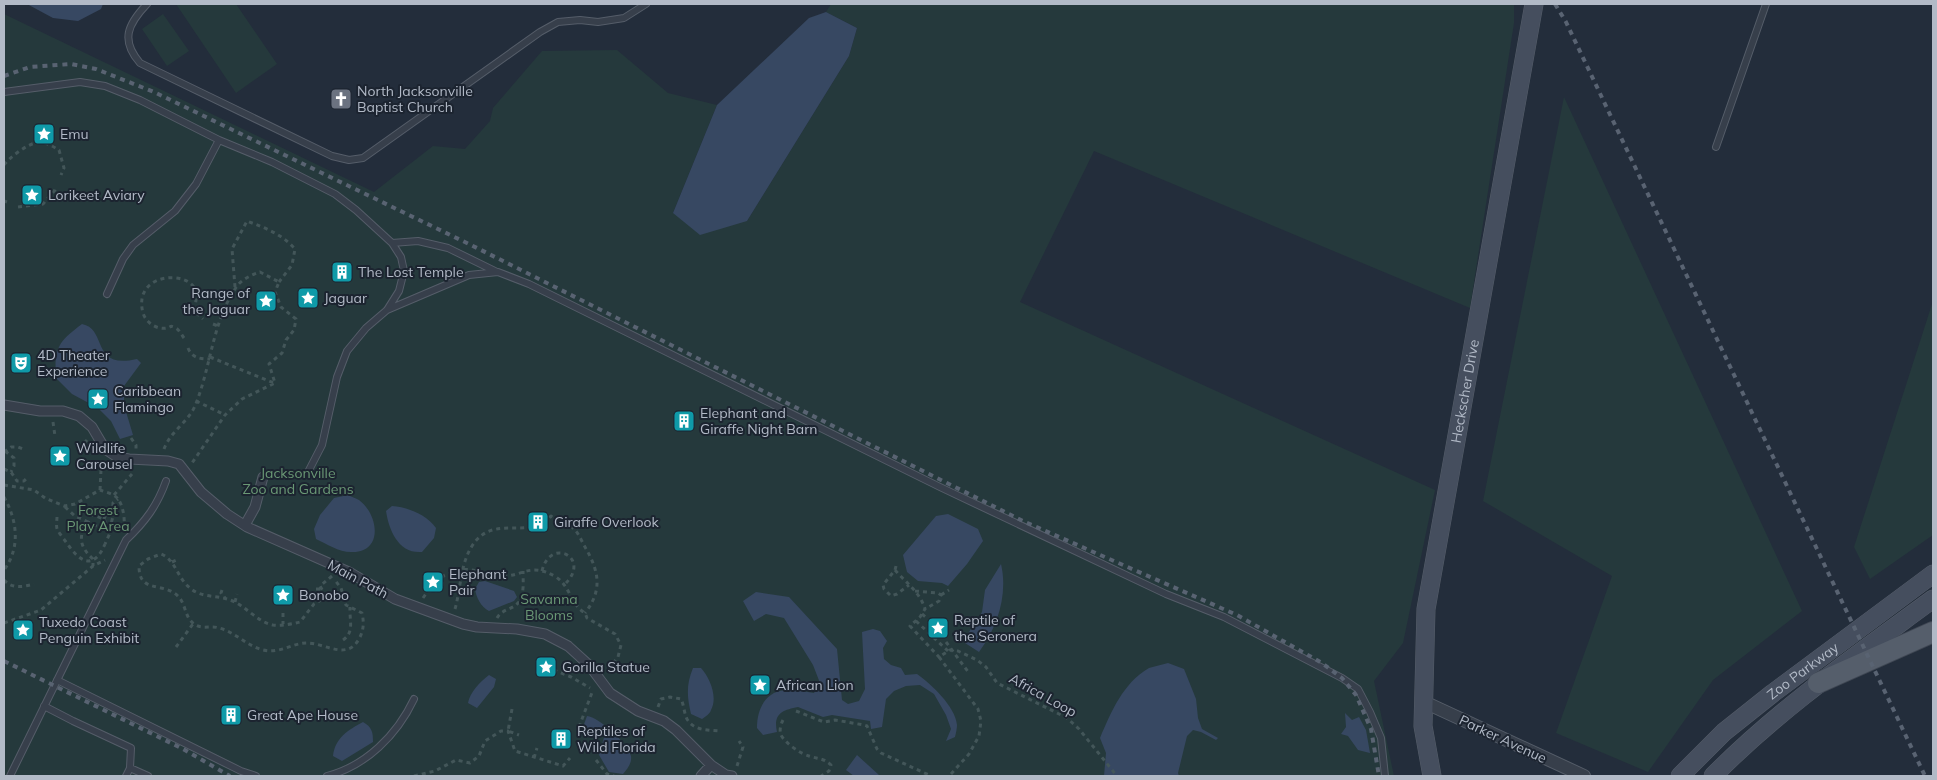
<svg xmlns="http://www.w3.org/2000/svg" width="1937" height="780" viewBox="0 0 1937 780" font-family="Mulish,sans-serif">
	<rect width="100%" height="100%" fill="#232d3b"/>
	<path fill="#25393c" d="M176 4H236L277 64 236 93Z
		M831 4H1514V23L1470 308 1094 151 1020 302 1435 490 1403 643 1374 681 1394 776H4V14L374 192 433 146 465 149 490 121 493 108 542 51 617 50 668 93 717 105 673 213 747 221 849 56 857 28 826 12Z
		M163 14 189 51 167 66 142 29Z
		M1564 97 1802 611 1713 680 1648 772 1556 733 1612 576 1483 501Z
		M1932 304 1933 307V535L1870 579 1854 547Z"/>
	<path fill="#374862" d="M27 4H103L101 9 78 21 53 18Z
		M826 12 857 28 849 56 747 221 700 235 673 213 717 105 809 18Z
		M82 324C108 329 90 370 137 359L141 363 124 386V405L133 435 120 439 111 421 98 408 72 394 56 378C54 348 58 342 82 324Z
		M348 495C351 497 356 498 359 500 378 514 384 551 353 552 340 553 327 544 316 539L314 529 320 515 334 498Z
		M392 506C408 507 427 515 436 528L434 538 422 552C399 554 389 531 386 511Z
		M948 514 978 529 983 541 967 564 948 586 942 583 918 581 907 572 903 555 936 516Z
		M1001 564C1008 594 998 627 979 652L965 643 967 635 982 612 985 590Z
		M485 581 514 591 517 597 514 601 489 611C481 607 476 597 475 589L479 582Z
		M756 592 789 597 837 649 842 700 848 704 859 701 865 689 862 632 873 629 880 631 887 641 883 648 884 659 891 665 901 668 905 675 917 674C931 684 955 706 957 725 957 728 956 733 955 737L946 741 951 729 946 715 934 694 920 685 906 686 894 691 886 699 882 727 871 729 870 721 832 715 823 717 798 707C782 710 773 714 777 732L763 735 757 728C757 709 765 692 785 690 794 689 805 692 814 693L820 683 813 665 784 618 766 614 754 621 743 601Z
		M1168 663 1184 669 1196 699 1198 718 1202 729 1218 738 1216 740 1201 732 1193 730 1187 736 1178 773 1179 776H1104L1106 753 1100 738C1111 712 1123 683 1149 668 1155 666 1162 665 1168 663Z
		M693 668H701C710 678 718 697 711 710 710 714 705 717 702 719L691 714C687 697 686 685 693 668Z
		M489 675 496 679 494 687 477 708 468 703C470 692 480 682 489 675Z
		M1345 713 1352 720 1359 717 1366 730 1370 753 1358 750 1348 736 1341 734 1346 727Z
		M587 716C599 717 628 744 631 756 632 764 627 769 623 774L609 772 599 755 605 734 583 727Z
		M363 722C372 727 373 732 373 742L342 761 333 756C335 738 348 730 363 722Z
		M857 755 879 775 878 776H854L846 770Z"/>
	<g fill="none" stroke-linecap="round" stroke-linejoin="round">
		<g stroke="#555d69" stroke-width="8">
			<path id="service" d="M147 4C128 24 120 40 140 63L332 156 349 160 363 158 540 32 558 22 580 20 598 22 624 18 646 4
				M4 92 80 82 105 86 140 100 219 140 272 162 335 194 356 210 392 243 401 257 404 271 399 291 387 310 366 328 347 351 337 377 322 445 307 474
				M1716 147 1766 4
				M392 243 418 241 448 248 497 272
				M107 294 123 259 133 245 175 211 196 184 219 140
				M387 310 469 275 498 272 529 284 940 487 1166 594 1224 617 1342 678 1358 689 1370 712 1381 738 1385 776
				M57 680 241 771 256 776
				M44 706 73 721 131 748 130 768 126 776
				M130 768 148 776
				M10 776 126 540C145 522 157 506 166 481
				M327 776C366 766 397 735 414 699"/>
		</g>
		<g stroke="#555d69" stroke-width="11">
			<path id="pedestrian" d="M4 405 40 411H63L79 416 92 427 105 449 117 457 129 459 168 461 179 464 201 492 227 514 247 527 349 572 395 599 463 624 477 627 517 629 545 634 568 646 589 665 610 693 638 711 664 721 676 730 711 765 726 775 732 776
				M245 525 255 507 263 477
				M701 776 711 765"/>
		</g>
		<g stroke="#555d69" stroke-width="14">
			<path id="minor" d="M1422 701 1584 776"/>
		</g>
		<g stroke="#555d69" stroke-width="19">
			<g id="secondary">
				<path id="s1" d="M1432 776 1423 726 1426 609 1534 4"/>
				<path id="s2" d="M1680 776 1724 732 1773 693 1933 574"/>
				<path d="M1713 776C1779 709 1857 655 1933 599"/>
			</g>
		</g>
		<g stroke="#404854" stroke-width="22">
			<path id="primary" d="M1818 683 1933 632"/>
		</g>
		<path stroke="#435659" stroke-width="3" stroke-dasharray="4 4" stroke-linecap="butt" d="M4 165C9 158 27 144 36 143 45 141 52 146 59 150L64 168 61 175
			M4 201 7 202
			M18 207 43 204 55 190 56 186
			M235 287 232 249 247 221C265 228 282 234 295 249L292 265 279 282
			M213 324 218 326
			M184 338C181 334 179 329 174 327 169 325 172 327 167 328 157 330 146 323 143 313 132 272 191 269 196 292 197 298 195 306 194 311L203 319
			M188 348C192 358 200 359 210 359
			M210 357 274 383
			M196 401 225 415
			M53 422 55 436
			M131 438 136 445V449
			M79 449 87 440
			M164 449C170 432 188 422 195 406 211 367 212 324 235 289 240 280 251 275 260 272L279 282 275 292 281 307 296 319 294 330 286 340 282 353 269 364 275 383 242 399 225 415 192 463
			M5 451 14 458V466L11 472
			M4 452 11 447H18L23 449
			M4 469 11 472 17 481H24L27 478
			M4 485 34 490 45 498 64 506 75 504 100 490C105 492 115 494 118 499 123 505 125 519 124 526
			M100 490 101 470 109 464
			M114 495 132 474
			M4 497C17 520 21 547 4 570
			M65 507 75 516 86 521C79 538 79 546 93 559V566
			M57 517C57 520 56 525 57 529 59 533 63 538 66 542 79 561 93 572 105 544
			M104 519 108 509
			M86 521 103 529 110 528 113 516V503L118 499
			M172 562 179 559
			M896 566 895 570 883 585 884 589 891 596 897 594 909 585
			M895 570C906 583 920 592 925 609L920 617 910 626 939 657
			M542 571C550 536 593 558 564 585
			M332 576 320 586 325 595 323 599 314 604 300 622C292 624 282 626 273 625 257 622 245 605 230 600 217 595 201 598 190 588 177 578 176 560 161 554L148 559 139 566C139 592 159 583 174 593 187 601 183 616 194 624 202 630 211 625 219 628 235 632 247 646 263 650 280 654 292 643 307 643 325 643 347 661 359 639 364 630 364 622 362 613L346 605 341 588 334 579
			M4 580C12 589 23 587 34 584
			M316 589H322
			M222 590 221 593 225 598
			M915 591 938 593 941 595 939 601 925 609
			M941 595 949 590
			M423 598 428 591H436L442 585 443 576C471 563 473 573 499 576 522 578 529 561 556 577 570 586 571 605 585 613L587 618 615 634 621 645 618 657 607 671
			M235 602 237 594
			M455 609C461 588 460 565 472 546 494 512 529 542 551 516 558 521 569 524 575 530 579 534 582 542 585 547 599 571 603 590 585 613
			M283 613V624
			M922 614 928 619
			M497 618C502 609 511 610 517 604 525 597 523 580 523 571
			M916 621 948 651
			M4 623 41 610 93 566 105 560
			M343 640C355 632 349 619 350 607
			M946 642 969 673
			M176 647 193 624
			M546 667 571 677 590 688
			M658 707 661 699 670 697 681 699C684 705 684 713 687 719 694 731 708 730 720 731
			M512 709 508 731 519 735
			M796 711 824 722 835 720 864 725 867 726 877 749 881 753 931 776
			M783 720C781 724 779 730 781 735 785 743 801 754 809 756 818 759 824 758 831 765L829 771 821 776
			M579 727 593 690
			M534 758 537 748
			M596 760 607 774 614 776
			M737 766 743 747 739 741
			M951 774 969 754 979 736 981 721 978 709 939 657 950 650 958 651 977 660 986 667 997 683 1067 718 1079 729 1117 776
			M414 776 435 771 456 760 470 763 479 756 485 741 501 731H508L515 751 563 766 570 758"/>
		<use href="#service" stroke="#373f4b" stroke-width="6"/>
		<use href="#pedestrian" stroke="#373f4b" stroke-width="9"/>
		<use href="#minor" stroke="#373f4b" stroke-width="12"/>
		<use href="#secondary" stroke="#454e5e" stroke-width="18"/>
		<use href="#primary" stroke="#555e6b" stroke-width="20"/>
		<path stroke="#596372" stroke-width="4" stroke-dasharray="5 5" stroke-linecap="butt" d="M1555 4 1566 22 1925 776
			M4 76 30 67 71 64 96 69 154 92 469 244 1025 522 1237 615 1322 663 1342 678 1356 695 1371 729 1379 776
			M4 661 183 749 230 776"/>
		<path stroke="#435659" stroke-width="3" stroke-dasharray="4 4" stroke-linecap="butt" d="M90 514 104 519 110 533 105 544"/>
	</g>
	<defs>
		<g id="church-square" transform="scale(1.125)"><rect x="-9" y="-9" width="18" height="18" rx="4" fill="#6b7280" stroke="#1c2430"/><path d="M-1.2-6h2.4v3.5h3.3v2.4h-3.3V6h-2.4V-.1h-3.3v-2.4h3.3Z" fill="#fff"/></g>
		<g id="sight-square" transform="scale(1.125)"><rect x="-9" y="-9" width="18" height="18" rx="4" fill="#0f9aa8" stroke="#1c2430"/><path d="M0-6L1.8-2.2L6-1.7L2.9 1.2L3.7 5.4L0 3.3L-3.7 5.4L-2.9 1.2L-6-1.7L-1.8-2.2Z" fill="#fff"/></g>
		<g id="building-square" transform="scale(1.125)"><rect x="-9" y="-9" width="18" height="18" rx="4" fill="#0f9aa8" stroke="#1c2430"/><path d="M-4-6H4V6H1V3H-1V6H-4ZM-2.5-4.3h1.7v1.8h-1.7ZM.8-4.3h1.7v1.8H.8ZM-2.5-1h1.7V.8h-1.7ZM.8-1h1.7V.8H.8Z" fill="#fff"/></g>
		<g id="theatre-square" transform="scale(1.125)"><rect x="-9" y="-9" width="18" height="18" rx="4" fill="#0f9aa8" stroke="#1c2430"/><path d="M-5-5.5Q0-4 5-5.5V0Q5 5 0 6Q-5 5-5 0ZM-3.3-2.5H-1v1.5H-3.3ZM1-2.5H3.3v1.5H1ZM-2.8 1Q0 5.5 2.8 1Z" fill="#fff"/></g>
	</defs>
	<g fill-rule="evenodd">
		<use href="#church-square" x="341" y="99"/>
		<use href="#sight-square" x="44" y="134"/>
		<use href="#sight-square" x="32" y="195"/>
		<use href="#building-square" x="342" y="272"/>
		<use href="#sight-square" x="308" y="298"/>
		<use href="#sight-square" x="266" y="301"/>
		<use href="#theatre-square" x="21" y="363"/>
		<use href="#sight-square" x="98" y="399"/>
		<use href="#building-square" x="684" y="421"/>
		<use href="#sight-square" x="60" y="456"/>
		<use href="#building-square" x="538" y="522"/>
		<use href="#sight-square" x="433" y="582"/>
		<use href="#sight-square" x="283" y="595"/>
		<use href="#sight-square" x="938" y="628"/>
		<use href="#sight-square" x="23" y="630"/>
		<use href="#sight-square" x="546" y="667"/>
		<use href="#sight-square" x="760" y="685"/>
		<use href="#building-square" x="231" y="715"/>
		<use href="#building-square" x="561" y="739"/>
	</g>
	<g text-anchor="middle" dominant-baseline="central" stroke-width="4" stroke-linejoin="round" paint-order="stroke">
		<g font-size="14" fill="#b2bac7" stroke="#1c2430" text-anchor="start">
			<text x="357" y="91">North Jacksonville<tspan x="357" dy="16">Baptist Church</tspan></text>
			<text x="60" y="134">Emu</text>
			<text x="48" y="195">Lorikeet Aviary</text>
			<text x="358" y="272">The Lost Temple</text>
			<text x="250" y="293" text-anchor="end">Range of<tspan x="250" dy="16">the Jaguar</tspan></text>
			<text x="324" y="298">Jaguar</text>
			<text x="37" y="355">4D Theater<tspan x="37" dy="16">Experience</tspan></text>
			<text x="114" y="391">Caribbean<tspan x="114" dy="16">Flamingo</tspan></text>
			<text x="700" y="413">Elephant and<tspan x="700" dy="16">Giraffe Night Barn</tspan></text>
			<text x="76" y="448">Wildlife<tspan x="76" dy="16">Carousel</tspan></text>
			<text x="554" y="522">Giraffe Overlook</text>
			<text x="449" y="574">Elephant<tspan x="449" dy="16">Pair</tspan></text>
			<text x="299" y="595">Bonobo</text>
			<text x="954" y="620">Reptile of<tspan x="954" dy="16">the Seronera</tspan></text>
			<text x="39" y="622">Tuxedo Coast<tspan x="39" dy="16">Penguin Exhibit</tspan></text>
			<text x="562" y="667">Gorilla Statue</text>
			<text x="776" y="685">African Lion</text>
			<text x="247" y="715">Great Ape House</text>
			<text x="577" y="731">Reptiles of<tspan x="577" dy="16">Wild Florida</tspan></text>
		</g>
		<g font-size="14" fill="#b2bac7" stroke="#1c2430">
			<text stroke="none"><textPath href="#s1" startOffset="389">Heckscher Drive</textPath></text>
			<text transform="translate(358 579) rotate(28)">Main Path</text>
			<text stroke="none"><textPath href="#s2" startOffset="162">Zoo Parkway</textPath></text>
			<text transform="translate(1043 695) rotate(29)">Africa Loop</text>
			<text transform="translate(1503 739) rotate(25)">Parker Avenue</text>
		</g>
		<g font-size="14" fill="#6a9875" stroke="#1c2430">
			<text x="298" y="473">Jacksonville<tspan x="298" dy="16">Zoo and Gardens</tspan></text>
			<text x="98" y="510">Forest<tspan x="98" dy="16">Play Area</tspan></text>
			<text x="549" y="599">Savanna<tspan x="549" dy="16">Blooms</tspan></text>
		</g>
	</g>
	<rect width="1937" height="780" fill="none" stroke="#b2bac7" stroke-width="10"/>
</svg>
